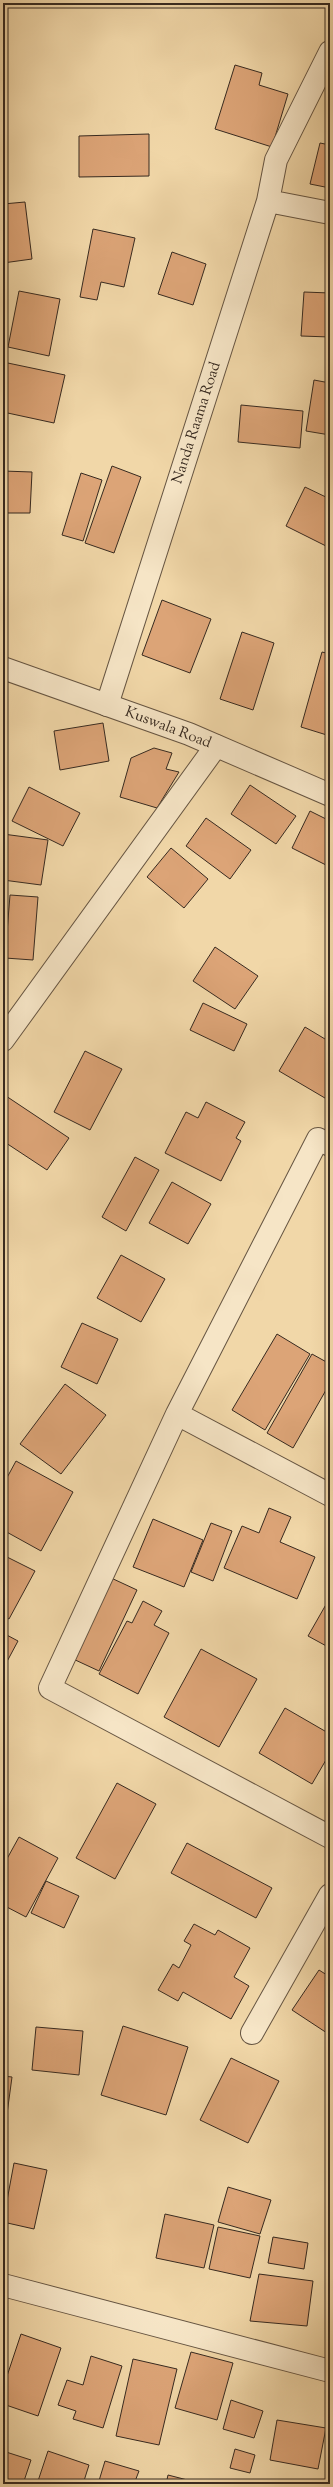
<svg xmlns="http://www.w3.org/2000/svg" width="333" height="2487" viewBox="0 0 333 2487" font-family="'Sorts Mill Goudy',serif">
	<rect width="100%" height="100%" fill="#f1d7a8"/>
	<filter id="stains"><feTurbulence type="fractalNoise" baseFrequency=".005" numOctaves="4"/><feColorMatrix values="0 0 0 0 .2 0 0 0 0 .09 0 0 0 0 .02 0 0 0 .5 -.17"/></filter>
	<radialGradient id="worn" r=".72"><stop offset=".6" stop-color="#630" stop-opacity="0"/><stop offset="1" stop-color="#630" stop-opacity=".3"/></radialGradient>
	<path fill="#dca477" stroke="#372a20" d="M235 65 262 73 259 85 288 94 272 147 215 129Z
		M149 134V176L79 177V136Z
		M320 143 330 145V188L310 184Z
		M25 202 32 259 3 263V204Z
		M93 229 135 238 124 287 101 282 97 300 80 297Z
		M172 252 206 264 193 305 158 294Z
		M19 291 60 299 49 356 8 347Z
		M304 292 330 293V337L301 336Z
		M3 362 65 375 54 423 3 412Z
		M314 380 330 383V435L306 431Z
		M241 405 303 411 300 448 238 442Z
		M112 466 141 477 114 553 85 543Z
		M3 471 32 472 30 513H3Z
		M81 473 102 480 83 541 62 535Z
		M305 487 330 499V548L286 526Z
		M162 600 211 619 190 673 142 655Z
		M242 632 274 643 253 710 220 699Z
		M322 652 330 654V736L301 727Z
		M103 723 109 761 60 770 54 731Z
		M154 748 172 753 166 769 179 772 157 808 120 797 131 758Z
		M250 785 296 816 276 844 231 814Z
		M29 787 80 813 63 846 12 821Z
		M310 811 330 821V867L292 848Z
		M206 818 251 850 230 879 186 846Z
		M3 834 48 840 41 885 3 880Z
		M171 848 208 879 184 908 147 877Z
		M10 895 38 897 33 960 5 958Z
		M215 947 258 976 235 1009 193 981Z
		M203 1003 247 1024 234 1051 190 1030Z
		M305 1027 330 1042V1101L279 1071Z
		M85 1051 122 1069 90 1130 54 1112Z
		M3 1094 69 1138 47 1170 3 1141Z
		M206 1102 245 1122 236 1138 241 1141 221 1181 165 1153 186 1112 198 1118Z
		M135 1157 159 1170 126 1231 102 1217Z
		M172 1182 211 1204 188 1244 149 1223Z
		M121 1255 165 1279 141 1322 97 1298Z
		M82 1323 118 1339 97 1384 61 1367Z
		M277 1334 310 1354 265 1430 232 1410Z
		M312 1354 330 1364V1383L293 1448 267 1433Z
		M65 1384 106 1415 61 1474 20 1444Z
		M16 1461 73 1492 41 1551 3 1530V1485Z
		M269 1508 291 1517 280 1542 315 1557 297 1599 224 1568 242 1526 259 1533Z
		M153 1519 203 1540 184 1587 133 1567Z
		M211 1523 232 1531 213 1581 191 1572Z
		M3 1555 35 1571 9 1619 3 1616Z
		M109 1577 137 1590 99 1671 71 1658Z
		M143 1601 162 1611 154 1625 169 1633 138 1694 99 1674 127 1621 132 1623Z
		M328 1601 330 1602V1648L308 1636Z
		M3 1633 18 1641 3 1669Z
		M201 1649 257 1679 219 1747 164 1717Z
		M285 1708 330 1734V1753L312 1784 259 1753Z
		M117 1783 156 1804 115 1879 76 1858Z
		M19 1837 58 1858 26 1917 3 1905V1866Z
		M187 1843 272 1888 256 1918 171 1873Z
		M46 1881 79 1896 64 1928 31 1913Z
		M194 1924 215 1935 218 1930 250 1948 234 1977 249 1986 231 2019 183 1992 178 2001 158 1990 173 1964 179 1968 191 1945 184 1941Z
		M319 1970 330 1977V2035L292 2010Z
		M123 2026 188 2047 166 2115 101 2095Z
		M36 2027 83 2031 79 2075 32 2070Z
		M231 2058 279 2081 248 2143 200 2120Z
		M3 2076 12 2077 7 2114H3Z
		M14 2163 47 2170 34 2229 3 2222Z
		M228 2187 271 2200 260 2234 218 2222Z
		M165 2214 214 2225 204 2268 156 2258Z
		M218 2227 260 2236 250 2278 209 2269Z
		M273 2237 308 2243 304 2269 268 2263Z
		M259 2274 313 2281 307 2326 250 2321Z
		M21 2334 61 2348 38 2416 3 2404V2388Z
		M191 2352 233 2363 217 2420 175 2408Z
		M91 2356 122 2366 103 2428 73 2419 76 2411 58 2405 67 2380 83 2385Z
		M133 2359 177 2369 159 2445 116 2436Z
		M231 2400 263 2411 254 2438 223 2429Z
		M277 2420 326 2428 318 2469 270 2460Z
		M235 2449 255 2455 250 2473 230 2468Z
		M3 2451 31 2460 23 2484H3Z
		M48 2451 89 2465 83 2484H37Z
		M105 2461 139 2471 134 2484H98Z
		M168 2475 203 2484H166Z"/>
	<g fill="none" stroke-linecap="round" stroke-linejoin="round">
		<g stroke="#665542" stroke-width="24">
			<path id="minor" d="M268 201 276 160 330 52
				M107 705 268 201 330 213
				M3 1040 216 746
				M330 1145 318 1139 177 1414 330 1495
				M177 1414 50 1688 330 1837
				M252 2033 330 1895
				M3 2285 330 2371"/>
		</g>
		<g stroke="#665542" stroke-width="24">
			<path id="tertiary" d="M3 668 189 734 330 795"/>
		</g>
		<use href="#minor" stroke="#f6e5c6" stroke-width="22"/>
		<use href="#tertiary" stroke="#f6e5c6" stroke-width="22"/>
	</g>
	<g text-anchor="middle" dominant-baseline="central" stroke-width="3" stroke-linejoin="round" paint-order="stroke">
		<g font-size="15" fill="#372a20" stroke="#f6e5c6">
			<text transform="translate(197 423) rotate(-72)">Nanda Raama Road</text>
			<text transform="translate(168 728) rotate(21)">Kuswala Road</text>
		</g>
	</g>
	<rect width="333" height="2487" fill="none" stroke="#f1d7a8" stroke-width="16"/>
	<rect x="4" y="4" width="325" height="2479" fill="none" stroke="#372a20" stroke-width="2"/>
	<rect x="8" y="8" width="317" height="2471" fill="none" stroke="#372a20"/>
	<rect width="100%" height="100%" filter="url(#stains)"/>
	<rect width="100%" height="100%" fill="url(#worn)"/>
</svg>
